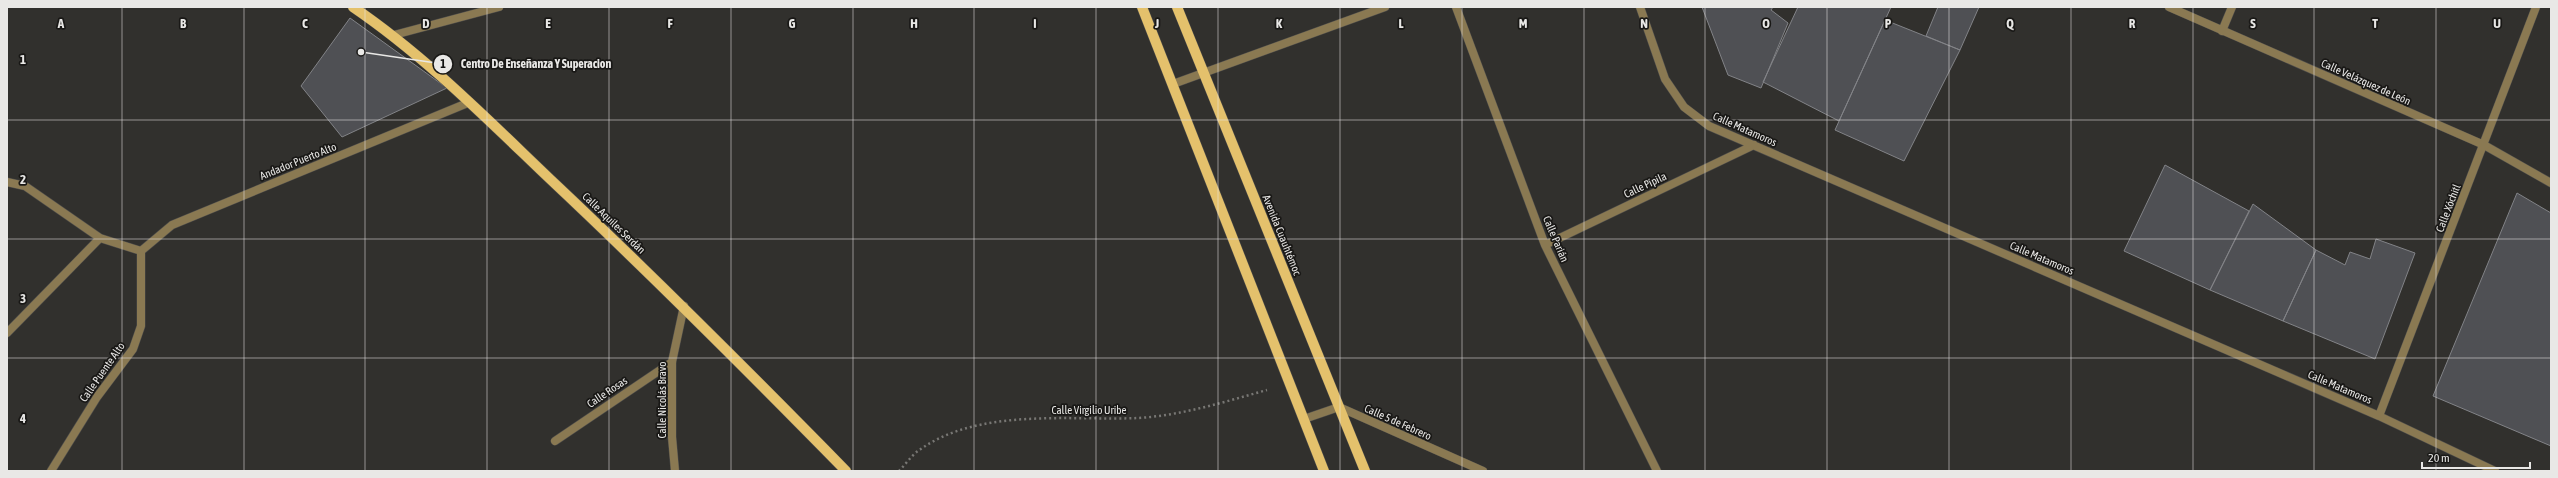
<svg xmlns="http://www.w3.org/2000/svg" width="2558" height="478" viewBox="0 0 2558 478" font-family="'Asap Condensed',sans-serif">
	<rect width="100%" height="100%" fill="#31302d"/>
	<path fill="#4f5054" stroke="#828387" d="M1702 7H1773L1771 10 1788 23 1761 88 1728 75Z
		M1798 7H1891L1839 121 1763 82Z
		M1938 7H1979L1960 50 1926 36Z
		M350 18 447 88 342 137 301 86Z
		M1885 20 1960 50 1904 161 1835 130Z
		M2165 165 2249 211 2210 290 2124 251Z
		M2517 193 2551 213V446L2433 396Z
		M2253 204 2316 250 2283 321 2210 290Z
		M2376 239 2415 253 2375 359 2283 321 2316 250 2345 265 2350 252 2370 259Z"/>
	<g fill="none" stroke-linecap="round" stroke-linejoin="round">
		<g stroke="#4e4d4b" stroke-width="9">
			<path id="street" d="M1456 7 1545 245 1657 471
				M1640 7 1665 79 1684 107 1709 126 2379 416 2495 471
				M2169 7 2484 145 2551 183
				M2222 31 2232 7
				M394 35 499 7
				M1173 84 1385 7
				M7 182 25 186 100 238 141 251
				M1545 245 1754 145
				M141 251 172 225 470 102
				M7 333 100 238
				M2379 416 2536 7
				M1304 419 1339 407 1483 471
				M555 441 672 362
				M51 471 97 397 133 349 141 326V251
				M675 471 672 437V362L684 306"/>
		</g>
		<g stroke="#4e4d4b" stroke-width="11">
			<path id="primary" d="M353 7C425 56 487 119 550 179 651 274 749 372 846 471
				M1142 7 1324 471
				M1177 7 1365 471"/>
		</g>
		<path stroke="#787774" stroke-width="2.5" stroke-dasharray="2 3" stroke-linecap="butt" d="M899 471C905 465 911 456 918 451 978 407 1069 421 1139 418 1183 415 1224 402 1267 390"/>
		<use href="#street" stroke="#8a7952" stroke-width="8"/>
		<use href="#primary" stroke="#e4c16c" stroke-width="10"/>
	</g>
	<path fill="none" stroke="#e9e8e6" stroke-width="1" stroke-opacity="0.55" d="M122 7V471M244 7V471M365 7V471M487 7V471M609 7V471M731 7V471M853 7V471M974 7V471M1096 7V471M1218 7V471M1340 7V471M1462 7V471M1584 7V471M1705 7V471M1827 7V471M1949 7V471M2071 7V471M2193 7V471M2314 7V471M2436 7V471M7 120H2551M7 239H2551M7 358H2551"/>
	<g text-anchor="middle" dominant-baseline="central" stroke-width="3.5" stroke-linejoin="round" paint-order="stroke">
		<g font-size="11" fill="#e9e8e6" stroke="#191816">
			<text transform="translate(2366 82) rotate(24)">Calle Velázquez de León</text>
			<text transform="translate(1745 129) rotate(24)">Calle Matamoros</text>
			<text transform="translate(298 161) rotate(-22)">Andador Puerto Alto</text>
			<text transform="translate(1645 185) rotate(-25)">Calle Pípila</text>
			<text transform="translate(2448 208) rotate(-69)">Calle Xóchitl</text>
			<text transform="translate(614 223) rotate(44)">Calle Aquiles Serdán</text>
			<text transform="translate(1282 235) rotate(68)">Avenida Cuauhtémoc</text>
			<text transform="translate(1556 239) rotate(67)">Calle Parián</text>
			<text transform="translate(2042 258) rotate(23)">Calle Matamoros</text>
			<text transform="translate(102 372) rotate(-55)">Calle Puente Alto</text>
			<text transform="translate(2340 387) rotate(23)">Calle Matamoros</text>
			<text transform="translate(607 392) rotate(-34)">Calle Rosas</text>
			<text transform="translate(662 400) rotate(-90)">Calle Nicolás Bravo</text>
			<text x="1089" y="410">Calle Virgilio Uribe</text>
			<text transform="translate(1398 422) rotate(24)">Calle 5 de Febrero</text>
		</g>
	</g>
	<g font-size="13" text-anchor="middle" font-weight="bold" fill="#e9e8e6" stroke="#191816" stroke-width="3.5" stroke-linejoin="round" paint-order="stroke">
		<text x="61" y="28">A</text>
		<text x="183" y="28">B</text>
		<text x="305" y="28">C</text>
		<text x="426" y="28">D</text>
		<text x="548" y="28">E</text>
		<text x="670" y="28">F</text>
		<text x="792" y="28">G</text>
		<text x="914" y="28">H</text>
		<text x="1035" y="28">I</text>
		<text x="1157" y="28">J</text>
		<text x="1279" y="28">K</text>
		<text x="1401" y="28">L</text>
		<text x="1523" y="28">M</text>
		<text x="1644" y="28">N</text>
		<text x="1766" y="28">O</text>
		<text x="1888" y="28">P</text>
		<text x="2010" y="28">Q</text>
		<text x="2132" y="28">R</text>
		<text x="2253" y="28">S</text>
		<text x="2375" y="28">T</text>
		<text x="2497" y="28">U</text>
		<text x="23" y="64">1</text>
		<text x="23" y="184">2</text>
		<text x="23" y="303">3</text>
		<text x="23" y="423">4</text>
	</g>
	<path fill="none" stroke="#e9e8e6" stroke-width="1.5" d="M361 52L443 64"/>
	<g fill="#e9e8e6" stroke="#191816" stroke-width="1.5">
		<circle cx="361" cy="52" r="4"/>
		<circle cx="443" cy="64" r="10"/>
	</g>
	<g font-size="12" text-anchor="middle" font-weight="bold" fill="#111">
		<text x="443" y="68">1</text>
	</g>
	<g font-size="12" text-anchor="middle" font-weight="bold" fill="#e9e8e6" stroke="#191816" stroke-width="3.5" stroke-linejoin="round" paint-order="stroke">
		<text x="536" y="68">Centro De Enseñanza Y Superacion</text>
	</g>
	<rect width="2558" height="478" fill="none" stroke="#e9e8e6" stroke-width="16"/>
	<path d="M2422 462v6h108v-6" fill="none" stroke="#e9e8e6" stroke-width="2"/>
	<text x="2428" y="462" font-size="12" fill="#e9e8e6" stroke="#191816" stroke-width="3" paint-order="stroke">20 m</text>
</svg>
